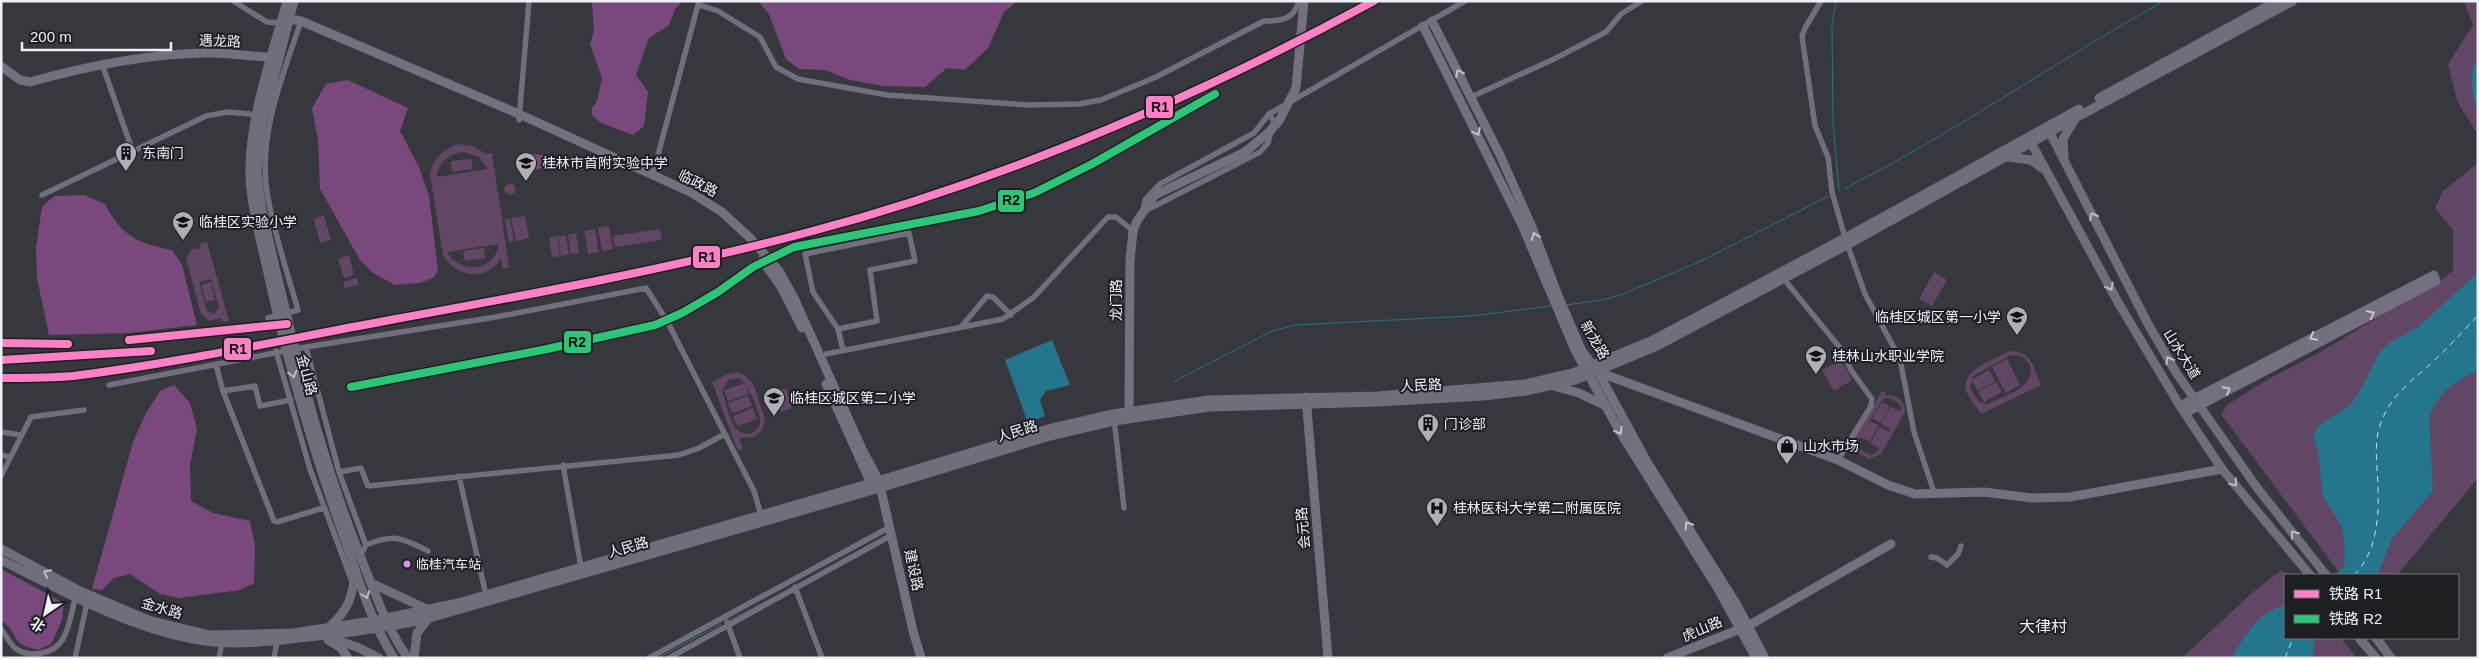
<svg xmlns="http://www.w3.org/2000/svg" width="2479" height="659" viewBox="0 0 2479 659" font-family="Helvetica,'Noto Sans SC',sans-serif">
	<rect width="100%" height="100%" fill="#37383d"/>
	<path fill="#624665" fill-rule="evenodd" d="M2464 1H2478V135L2457 101 2448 64 2473 25Z
		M459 144 473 146 486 154 492 153 509 267 503 269 501 258C487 282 456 278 443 255L430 174C433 158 444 148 459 144ZM464 152 479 157 488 169 437 177C438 162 450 153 464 152ZM499 244C494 272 461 275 447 252Z
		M471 159 473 169 452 172 451 161Z
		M2478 163V478L2397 575H2341L2221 414 2227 405 2265 381 2324 350 2409 298 2433 288 2453 270V230L2435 208 2443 191Z
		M504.5 189a5.5 5.5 0 1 1 11 0a5.5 5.5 0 1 1-11 0Z
		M324 215 331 240 320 243 314 219Z
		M525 216 529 238 516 241 511 218Z
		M510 219 514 241 509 242 505 220Z
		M609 226 613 249 602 251 598 228Z
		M595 229 599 252 588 254 584 231Z
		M660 229 662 240 615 247 613 236Z
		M576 233 579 253 571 254 568 235Z
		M566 235 569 254 561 256 558 236Z
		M557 236 560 256 552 257 549 238Z
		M207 242 229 321 222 322 221 318 209 321 201 314 186 258 192 249 201 248 200 244ZM211 279 219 308 214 314 207 311 199 282Z
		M484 248 485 258 465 261 463 251Z
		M349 255 354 275 344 278 338 259Z
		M1934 272 1947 280 1932 306 1919 299Z
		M357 278 359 285 345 288 343 282Z
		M211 282 215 300 206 302 201 285Z
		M2013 351C2033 353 2033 369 2041 385L1981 414C1977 406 1968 399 1966 390 1961 370 1993 360 2007 352ZM2015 355C2022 356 2028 359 2030 367 2036 387 2002 397 1988 404L1979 402 1970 389 1973 376 2009 356Z
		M2007 359 2020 385 2006 393 1992 367Z
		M1841 360 1852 380 1834 391 1822 370Z
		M1989 370 1995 381 1978 391 1972 380Z
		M737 372 745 375 753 383 765 420 762 430 754 437 739 438 743 449 738 451 712 382 728 374ZM738 378C747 381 761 412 760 422 760 432 746 437 739 431 730 425 726 402 722 391L728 380Z
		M1996 382 2002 392 1984 402 1978 392Z
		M745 383 749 394 728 401 724 390Z
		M786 388 792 408 781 412 774 392Z
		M1882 391 1886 393 1884 396C1896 393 1904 400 1905 412L1881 454 1869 459 1849 447ZM1886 398C1894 399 1902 403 1901 412L1891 407 1881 424 1891 429 1889 432 1880 427 1870 443 1880 449 1873 455C1864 454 1859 450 1857 442L1881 401Z
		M748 396 752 406 732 413 728 403Z
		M1882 402 1890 407 1881 423 1872 418Z
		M753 408 757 419 737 426 733 416Z
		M1870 421 1879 426 1869 442 1860 437Z
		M2280 571 2290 575H2285V638H2341L2357 658H2182L2252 593Z"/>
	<path fill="#79497d" d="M592 1H683L675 9 669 25 649 38 636 75 648 92 644 126 633 135 601 123 592 115V108L597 101 602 78 590 44 594 31Z
		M758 1H1017L1004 12 988 48 965 70 947 68 925 87 884 86 850 80 825 70 799 69 786 59 769 14Z
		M348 80 408 108 400 131 419 167 429 196 438 271 433 278 420 283 395 285 373 273 360 260 320 189 318 140 312 108 326 84Z
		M528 153 546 156 557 165 532 170Z
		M84 195 105 204C122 236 137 243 172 250L182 265 197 325 129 333 49 335 37 278 36 248 42 207 54 196Z
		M174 385 190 403 197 429 190 465 191 501 213 513 250 521 255 546 254 583 240 590 179 598 160 594 130 574 114 578 102 590 92 589 133 442 146 413 160 391Z
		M1 569 64 603 62 620 51 644 37 650C31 648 22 646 18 641 12 633 11 626 1 621Z"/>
	<path fill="#25758c" d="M2478 59V113C2473 95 2467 75 2478 59Z
		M2478 270V371C2458 379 2438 393 2430 414 2428 420 2433 479 2433 491L2392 538 2378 575H2334L2344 567 2345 549 2342 527 2323 496 2318 452 2313 437 2319 425 2349 406 2359 393 2379 353 2389 343 2418 327 2473 277Z
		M1052 340 1070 385 1046 391 1040 400 1045 416 1028 423 1005 360Z
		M2285 605V638H2317L2314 641 2313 658H2231C2248 633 2255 614 2285 605Z"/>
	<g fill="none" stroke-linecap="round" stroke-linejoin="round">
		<path stroke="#25758c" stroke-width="1" d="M1836 1 1832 25 1833 122 1839 191
			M1846 188C1956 132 2056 61 2164 1
			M1565 305 1602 300 1621 295 1699 262 1829 196
			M1173 382 1272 331 1295 325 1471 316 1551 306
			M730 620 784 592
			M658 658 721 624"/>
		<path stroke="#b7e8fa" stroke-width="1" stroke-dasharray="6 5" stroke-linecap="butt" d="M2354 575C2376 554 2379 519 2378 490 2378 469 2373 446 2380 425 2390 397 2406 386 2427 367 2445 351 2462 333 2478 315
			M2285 658 2293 638"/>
		<path stroke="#726e7d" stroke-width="5.5" d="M233 1 267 22 281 23
			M1821 1 1805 28 1802 36 1815 126 1828 157 1832 192 1846 241 1865 294 1900 359 1914 432 1935 495
			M699 5 718 11 760 37 776 67 798 79 887 95 1028 105 1079 104 1101 100 1156 77 1264 21C1281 21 1294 20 1299 1
			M102 64 133 152
			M1471 97 1554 59 1606 32 1621 14 1642 1
			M1269 114 1274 121 1268 143 1260 152 1143 212 1145 200 1160 184 1254 133Z
			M1269 114 1465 1
			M519 120 529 1
			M654 170 699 1
			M42 195 206 116 228 112 250 114
			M1783 278 1841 349 1851 370 1872 399 1871 406 1838 460
			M268 318 298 310C287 271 273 231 267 192 258 134 283 75 301 21
			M961 327 987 296 993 297 1011 315
			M838 329 877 321 870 270 915 261 909 233 805 254 813 292 838 329 843 350
			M306 347 496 317 646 288 667 321 754 491 761 515
			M276 351 310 469 353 584
			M826 354 1003 319 1034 297 1108 217H1116L1133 231
			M216 365 223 391 274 521 277 522 323 508
			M109 385 306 347 339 472 361 468 368 486 679 455 699 448 725 434
			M223 391 255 386 260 406 291 400
			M1114 418 1124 508
			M1 432 21 435
			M1 455 10 457
			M563 465 581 567
			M339 472 366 545 360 556
			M1 476 31 417 84 410
			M459 476 486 595
			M366 545C394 533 402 538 428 551
			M1931 557 1937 558 1947 565 1958 554 1961 546
			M795 587 822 658
			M727 622 740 658
			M1 629C6 635 9 643 15 648 29 659 54 654 63 639 70 627 72 611 75 598
			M75 658 87 603
			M219 658 222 642
			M274 658 277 641
			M649 658 890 527
			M669 658 892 535"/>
		<path stroke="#74707f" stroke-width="9" d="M284 18 301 21 519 114 690 192 722 212 750 238 779 271 795 300 862 449 879 481 913 631 921 658
			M1432 21 1500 155 1532 227 1559 298 1582 351 1598 372 1647 462 1737 605 1765 658
			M1423 26 1522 225 1575 350 1620 432 1717 587 1756 658
			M1 66 20 80 30 82C87 66 145 54 205 53 225 52 246 56 266 57
			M762 260 780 285 802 328
			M1598 372 1838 460 1888 485 1915 494 1984 492 2032 498 2070 497 2222 469
			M826 384 873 488
			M1550 385 1579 393 1606 406
			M1306 397 1328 658
			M2180 406 2434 275 2436 281 2185 413
			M1129 411 1130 261 1133 231 1137 221 1155 195 1245 152 1268 133 1279 121 1296 88 1304 1
			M328 640 341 648 348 658
			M1667 658 1748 626 1891 544"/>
		<path stroke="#706e79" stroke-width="9" d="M287 1C272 56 249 118 250 174 251 209 262 244 269 278 289 368 315 456 346 543 359 581 372 624 394 658
			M294 1 262 124 257 172 262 211C289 328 316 446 361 558 375 592 386 628 408 658
			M2099 98 2277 1
			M2048 129 2148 324 2177 374 2258 489 2326 575
			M2029 139 2119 304 2180 406 2222 469 2310 575
			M2064 156 2063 139 2075 119
			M2008 157 2031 160 2042 168
			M1 549 80 591 148 620 210 635 293 633 372 621 458 603 871 483 1048 429 1113 414 1209 400 1378 396 1525 384 1573 373 1651 341 1845 238 2079 109
			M1 560C63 591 125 626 193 639 234 647 276 641 317 636 354 632 390 627 426 619L873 490 1050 436 1114 421 1210 407 1379 402 1483 396 1526 391 1575 380 1657 346 1847 245 2079 116 2293 1
			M371 583 429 610
			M328 628C349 610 351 599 356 573
			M327 637 357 647 379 658
			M2359 638 2376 658
			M2376 638 2391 658
			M414 658 417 633 429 618"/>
		<g stroke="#1e1f22" stroke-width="11">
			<path id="rail-1" d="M129 340 287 324
				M1 343 68 344
				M1 360 151 351
				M1 378C25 378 50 378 73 376 178 363 282 340 385 321 527 295 670 269 809 232 1005 180 1195 98 1374 1"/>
		</g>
		<g stroke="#1e1f22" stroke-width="11">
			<path id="rail-2" d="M351 387 547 349 655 325 682 313 718 292 753 267 794 247 979 211 1034 193 1092 164 1215 94"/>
		</g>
		<use href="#rail-1" stroke="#ff80c5" stroke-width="8"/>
		<use href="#rail-2" stroke="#2dc577" stroke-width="8"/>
	</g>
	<defs><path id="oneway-chevron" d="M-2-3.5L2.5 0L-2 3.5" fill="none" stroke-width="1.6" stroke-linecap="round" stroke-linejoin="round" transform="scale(1.25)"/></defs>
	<g stroke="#c5c4cd">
		<use href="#oneway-chevron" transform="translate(1459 73) rotate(-116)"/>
		<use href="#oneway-chevron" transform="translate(1477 132) rotate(64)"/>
		<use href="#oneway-chevron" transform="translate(1535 236) rotate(-110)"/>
		<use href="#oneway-chevron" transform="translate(2371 314) rotate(-28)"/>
		<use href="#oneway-chevron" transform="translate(2313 337) rotate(153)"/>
		<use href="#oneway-chevron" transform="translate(2227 390) rotate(-28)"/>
		<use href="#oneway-chevron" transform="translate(1619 431) rotate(61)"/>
		<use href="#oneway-chevron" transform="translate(1688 525) rotate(-122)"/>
	</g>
	<g stroke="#bdbdc5">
		<use href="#oneway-chevron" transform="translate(2093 216) rotate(-117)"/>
		<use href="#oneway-chevron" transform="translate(2110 287) rotate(61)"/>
		<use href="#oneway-chevron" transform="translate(2169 360) rotate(-120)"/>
		<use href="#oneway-chevron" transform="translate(293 374) rotate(75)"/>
		<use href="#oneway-chevron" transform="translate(2234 483) rotate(51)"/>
		<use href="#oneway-chevron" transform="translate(2294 534) rotate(-128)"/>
		<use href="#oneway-chevron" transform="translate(47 573) rotate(-152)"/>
		<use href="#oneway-chevron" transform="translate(366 595) rotate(69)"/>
	</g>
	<defs>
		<g id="building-pin" transform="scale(1.125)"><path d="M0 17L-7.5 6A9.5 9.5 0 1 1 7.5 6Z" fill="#afb0b6" stroke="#1e1f22"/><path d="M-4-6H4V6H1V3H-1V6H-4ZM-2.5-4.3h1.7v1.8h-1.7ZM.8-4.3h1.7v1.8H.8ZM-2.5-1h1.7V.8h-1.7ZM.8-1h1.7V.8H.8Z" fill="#111"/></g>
		<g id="school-pin" transform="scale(1.125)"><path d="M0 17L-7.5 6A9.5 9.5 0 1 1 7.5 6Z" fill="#afb0b6" stroke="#1e1f22"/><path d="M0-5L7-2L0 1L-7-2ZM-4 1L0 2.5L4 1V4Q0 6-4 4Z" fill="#111"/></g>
		<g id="university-pin" transform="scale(1.125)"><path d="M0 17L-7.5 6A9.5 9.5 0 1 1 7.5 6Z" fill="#afb0b6" stroke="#1e1f22"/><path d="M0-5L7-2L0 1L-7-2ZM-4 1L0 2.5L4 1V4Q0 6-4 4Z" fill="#111"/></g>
		<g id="shop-pin" transform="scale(1.125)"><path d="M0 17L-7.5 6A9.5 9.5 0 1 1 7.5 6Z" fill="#afb0b6" stroke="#1e1f22"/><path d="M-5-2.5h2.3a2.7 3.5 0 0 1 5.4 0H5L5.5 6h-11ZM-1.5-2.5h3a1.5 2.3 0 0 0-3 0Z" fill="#111"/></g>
		<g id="hospital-pin" transform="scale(1.125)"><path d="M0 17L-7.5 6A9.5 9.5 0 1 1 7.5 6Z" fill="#afb0b6" stroke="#1e1f22"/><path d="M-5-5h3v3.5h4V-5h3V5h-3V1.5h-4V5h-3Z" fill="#111"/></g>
	</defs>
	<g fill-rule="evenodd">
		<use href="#building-pin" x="126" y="153"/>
		<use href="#school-pin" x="526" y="163"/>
		<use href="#school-pin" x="183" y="222"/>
		<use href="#school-pin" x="2017" y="317"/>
		<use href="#university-pin" x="1816" y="356"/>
		<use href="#school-pin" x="774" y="398"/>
		<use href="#building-pin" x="1428" y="424"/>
		<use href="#shop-pin" x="1787" y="446"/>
		<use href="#hospital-pin" x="1437" y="508"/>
	</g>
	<circle fill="#d193ec" stroke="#1e1f22" stroke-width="2" cx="407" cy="564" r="4.5"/>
	<g text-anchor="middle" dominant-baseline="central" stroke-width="4" stroke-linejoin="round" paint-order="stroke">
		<g font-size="13" fill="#f0f1f7" stroke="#1e1f22" text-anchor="start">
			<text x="416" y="564">临桂汽车站</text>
		</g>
		<g font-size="14" fill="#f0f1f7" stroke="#1e1f22">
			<text transform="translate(220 41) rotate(2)">遇龙路</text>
			<text transform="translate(698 183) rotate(27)">临政路</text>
			<text transform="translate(1116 300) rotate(-90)">龙门路</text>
			<text transform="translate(1595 340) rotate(60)">新龙路</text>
			<text transform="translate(2182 354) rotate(58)">山水大道</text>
			<text transform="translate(307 375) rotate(75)">金山路</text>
			<text transform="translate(1421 385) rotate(-3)">人民路</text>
			<text transform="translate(1017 431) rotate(-17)">人民路</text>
			<text transform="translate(1303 528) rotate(-95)">会元路</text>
			<text transform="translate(628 547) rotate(-16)">人民路</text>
			<text transform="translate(914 570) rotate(78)">建设路</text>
			<text transform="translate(162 608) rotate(17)">金水路</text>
			<text transform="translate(1702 629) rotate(-23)">虎山路</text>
		</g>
		<g font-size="14" fill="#f0f1f7" stroke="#1e1f22" text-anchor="start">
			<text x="142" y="153">东南门</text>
			<text x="542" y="163">桂林市首附实验中学</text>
			<text x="199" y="222">临桂区实验小学</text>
			<text x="2001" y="317" text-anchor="end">临桂区城区第一小学</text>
			<text x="1832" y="356">桂林山水职业学院</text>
			<text x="790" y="398">临桂区城区第二小学</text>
			<text x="1444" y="424">门诊部</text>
			<text x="1803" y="446">山水市场</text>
			<text x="1453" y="508">桂林医科大学第二附属医院</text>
		</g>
		<g font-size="16" fill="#f0f1f7" stroke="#1e1f22">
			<text x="2043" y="626">大律村</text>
		</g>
	</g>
	<g stroke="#1e1f22" stroke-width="2">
		<rect x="1145" y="95" width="29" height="24" rx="5" fill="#ff80c5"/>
		<rect x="997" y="189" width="28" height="24" rx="5" fill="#2dc577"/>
		<rect x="692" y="245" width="29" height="24" rx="5" fill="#ff80c5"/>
		<rect x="563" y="330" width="29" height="24" rx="5" fill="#2dc577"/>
		<rect x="223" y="337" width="29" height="24" rx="5" fill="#ff80c5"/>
	</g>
	<g font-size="14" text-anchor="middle" font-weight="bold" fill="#111">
		<text x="1160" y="112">R1</text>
		<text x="1011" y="205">R2</text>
		<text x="707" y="262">R1</text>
		<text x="577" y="347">R2</text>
		<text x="238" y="354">R1</text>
	</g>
	<rect width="2479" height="659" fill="none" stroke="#f0f1f7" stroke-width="5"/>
	<rect x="2284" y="574" width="175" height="65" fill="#1e1f22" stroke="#727377"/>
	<rect x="2294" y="590" width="25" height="8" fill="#ff80c5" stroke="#727377"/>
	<text x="2329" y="599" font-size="15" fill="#f0f1f7">铁路 R1</text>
	<rect x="2294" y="615" width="25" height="8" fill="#2dc577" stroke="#727377"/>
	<text x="2329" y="624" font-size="15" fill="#f0f1f7">铁路 R2</text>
	<g transform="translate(45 614) rotate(214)" stroke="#1e1f22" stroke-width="4" paint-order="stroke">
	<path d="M0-4L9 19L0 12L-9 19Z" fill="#f0f1f7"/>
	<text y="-8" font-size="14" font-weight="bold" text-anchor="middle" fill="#f0f1f7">北</text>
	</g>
	<path d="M22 42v8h149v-8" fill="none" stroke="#f0f1f7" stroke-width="2.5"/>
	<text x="30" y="42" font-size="15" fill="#f0f1f7" stroke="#1e1f22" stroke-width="4" paint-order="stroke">200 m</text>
</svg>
